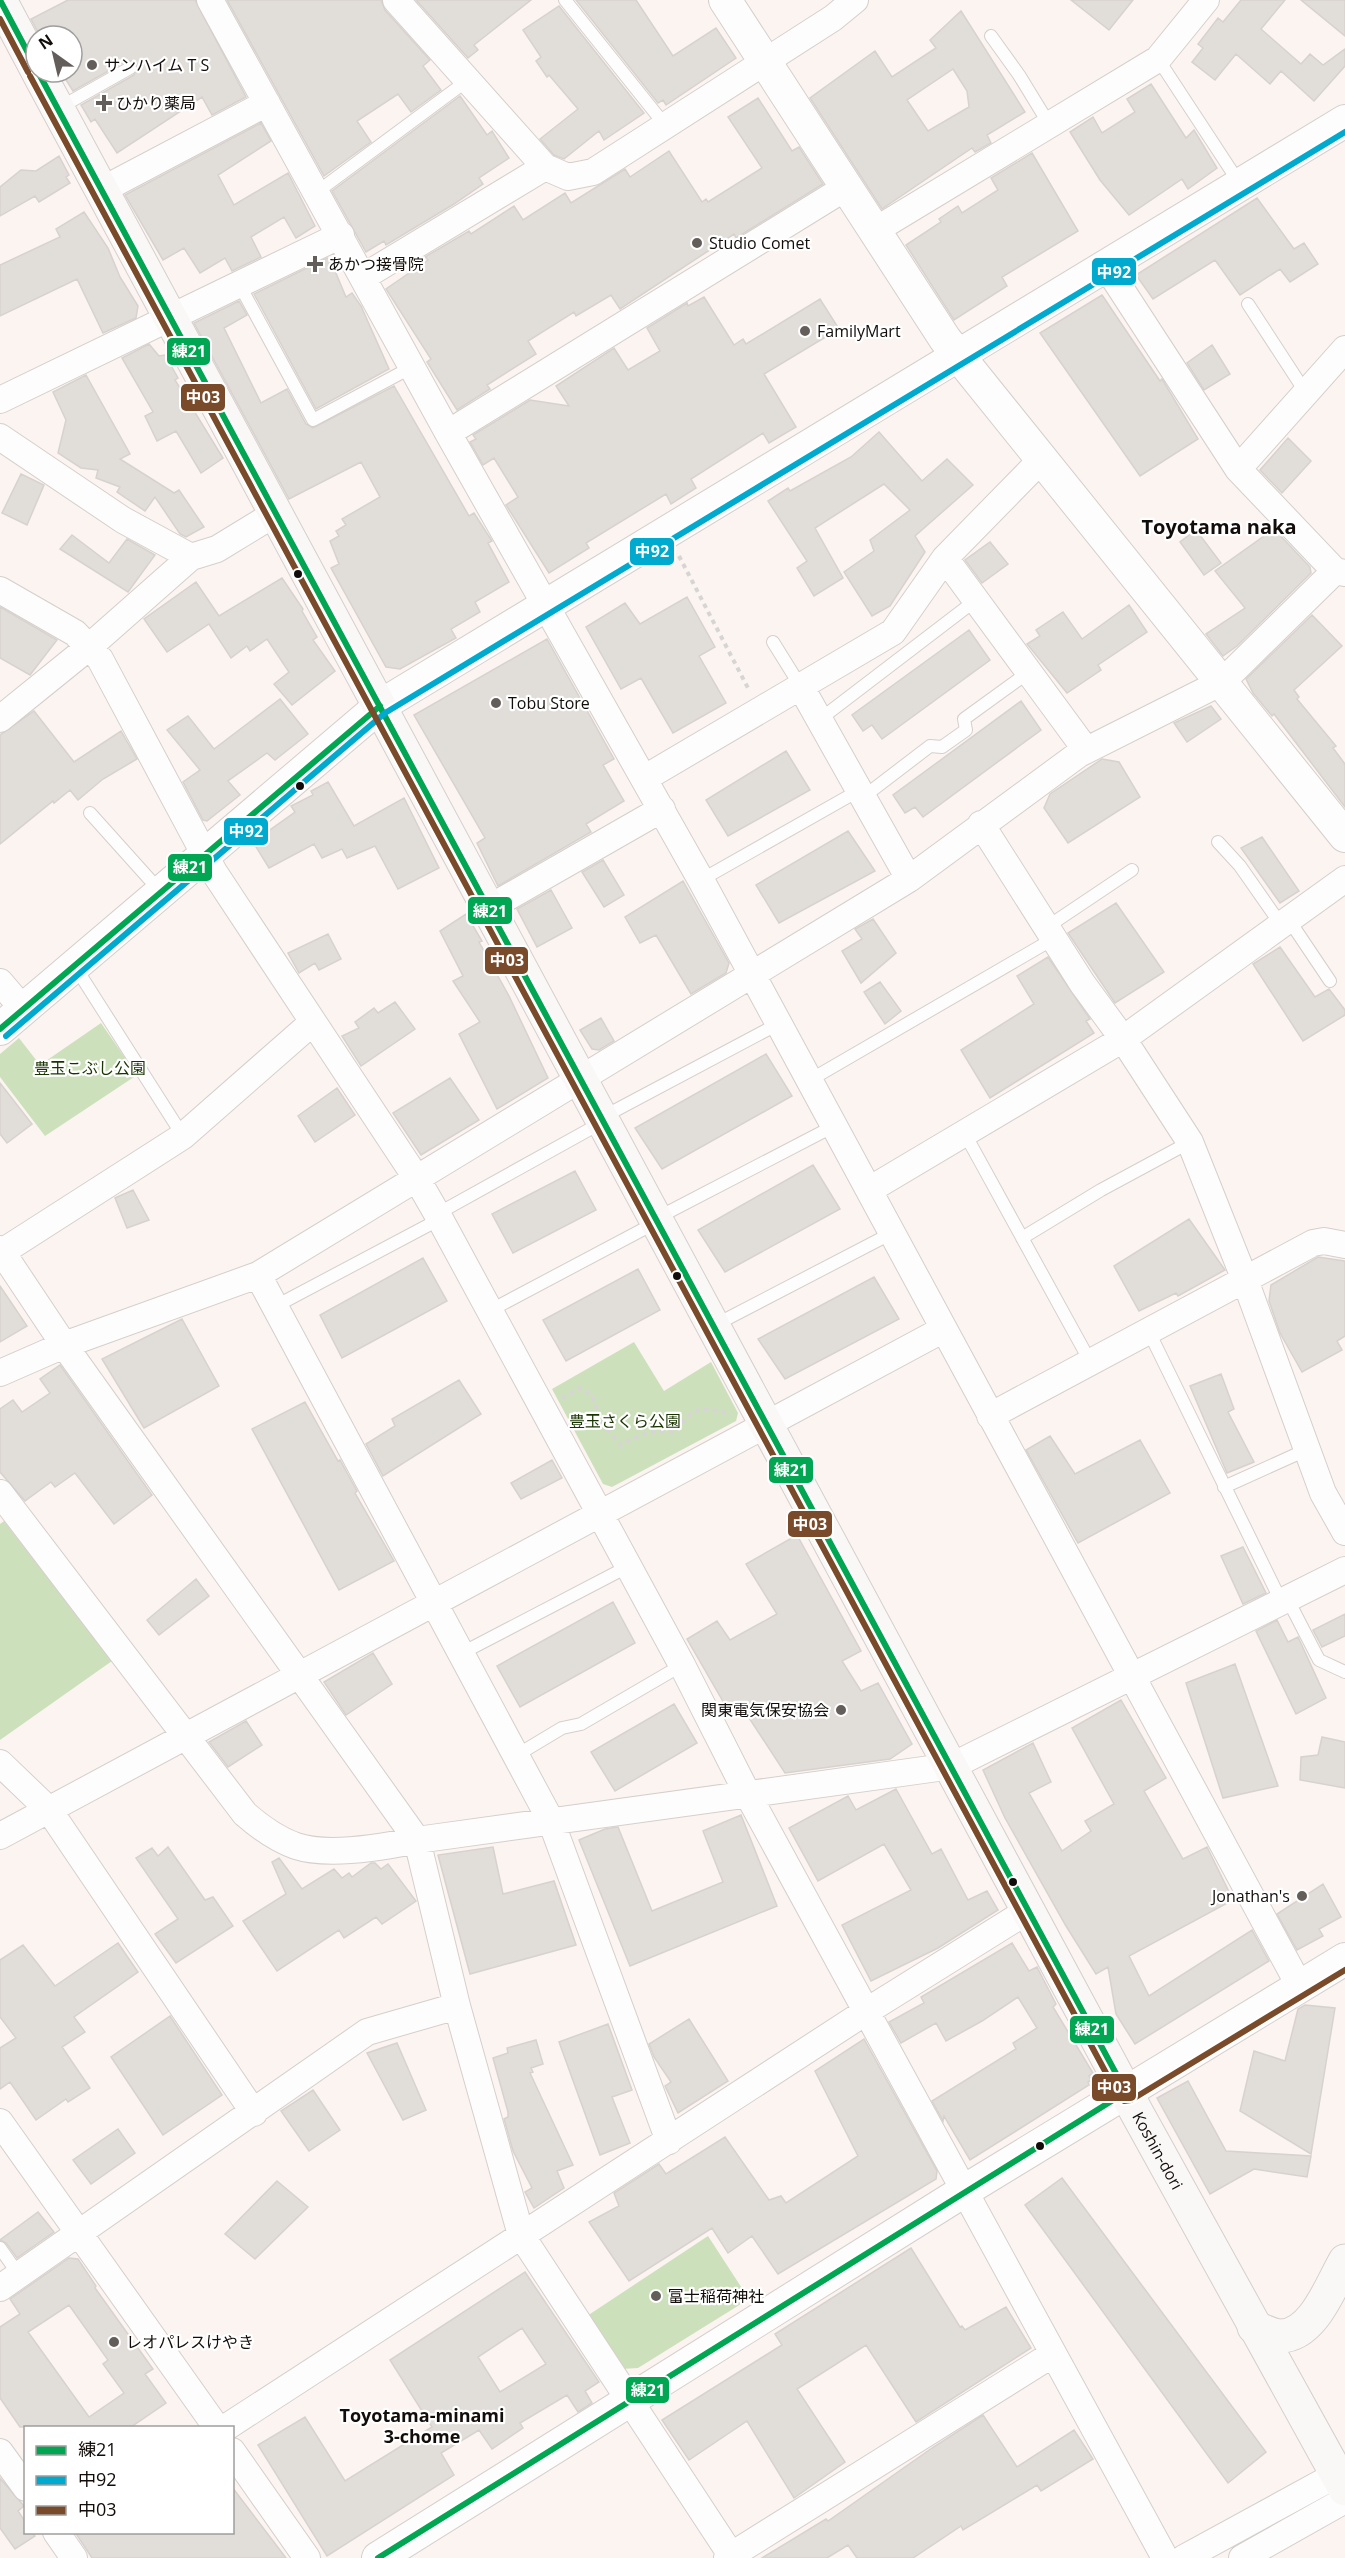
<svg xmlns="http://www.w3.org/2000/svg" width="1345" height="2558" viewBox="0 0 1345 2558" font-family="'Open Sans','Noto Sans JP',sans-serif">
	<rect width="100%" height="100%" fill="#fbf4f1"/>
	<path fill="#cde0bc" d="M101 1023 137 1075 45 1136 0 1077V1054L19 1038 40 1065Z
		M634 1342 664 1391 711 1362 738 1413 736 1421 612 1487 603 1484 552 1389Z
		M4 1521 112 1661 0 1740V1524Z
		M708 2236 749 2299 638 2368 621 2369 587 2316Z"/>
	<path fill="#e1ddd9" stroke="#d7d2ce" stroke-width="1.5" fill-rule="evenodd" d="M68 0H195L246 97 212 115 202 97 117 153 95 119 91 122 81 105 134 75 137 64 134 61H126L73 91 61 72H72V36H40L31 19Z
		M227 0H381L385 10 430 60 423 66 441 90 411 112 398 94 357 121 371 142 324 176Z
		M416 0H531L474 45 478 50 468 58Z
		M576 0H636L673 56 716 28 736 58 666 105 663 100 658 103Z
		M1071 0H1133L1109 30Z
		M1241 0H1285L1261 29 1301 64 1310 54 1323 65 1345 49V66L1314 101 1281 71 1270 84 1236 54 1215 80 1192 62 1203 48 1198 44 1218 18 1223 22Z
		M1301 0H1345V36Z
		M559 6 644 113 604 140 599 131 564 159 554 155 540 139 578 109 549 75 547 77 536 61 541 57 523 30Z
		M961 11 1025 112 987 135 991 143 975 152 972 148 882 209 810 98 875 51 892 77 936 48 930 40ZM953 69 967 91 969 107 928 131 907 100Z
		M1151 84 1186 138 1194 130 1217 168 1188 189 1182 179 1129 215 1100 180 1070 132 1093 117 1102 133 1135 112 1127 99Z
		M460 96 487 135 492 131 509 158 479 178 483 184 454 204 386 245 384 241 366 252 332 191Z
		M758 98 792 151 799 147 823 184 736 238 734 234 620 309 611 295 576 316 574 312 528 341 536 354 487 385 490 389 457 410 427 362 431 359 386 289 428 260 425 257 469 231 471 234 514 206 523 220 565 193 571 203 625 169 630 177 669 151 702 202 706 199 708 202 762 168 728 117Z
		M261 123 271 141 218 175 234 205 288 173 315 226 296 238 284 217 251 237 261 257 232 271 225 258 200 273 184 248 163 260 125 195Z
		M1032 153 1078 231 1002 277 1007 286 954 320 906 245 941 222 939 219 958 206 962 213 998 190 991 178Z
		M59 156 69 175 66 177 70 183 39 202 35 196 0 216V187L21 170 36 171Z
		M1257 198 1294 249 1304 243 1318 264 1290 282 1280 269 1240 295 1215 260 1153 299 1136 275Z
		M84 212 108 248 120 277 138 306 136 318 103 333 77 279 0 316V265L60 237 56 229Z
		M327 258 330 259 346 297 352 293 361 306 389 369 316 409 254 294Z
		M1102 295 1160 381 1162 379 1198 439 1140 476 1040 333Z
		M704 297 734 345 743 339 746 344 820 299 839 329 764 374 796 427 769 443 763 433 691 479 696 488 671 504 666 494 586 543 589 548 549 573 506 505 518 497 494 458 483 465 470 442 476 439 473 435 530 400 569 406 556 386 614 348 628 370 660 351 647 328 687 303 688 306Z
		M239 301 247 315 224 328 261 403 287 389 306 424 313 428 394 386 469 516 474 513 492 541 488 543 509 582 475 602 480 612 451 629 456 638 400 669 386 667 331 568 339 564 330 541 339 536 336 531 346 525 342 519 380 497 361 462 289 499 194 323Z
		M149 344 159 356 165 355 178 378 175 380 223 458 201 473 176 431 157 441 145 416 153 412 122 358Z
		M1212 345 1230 374 1204 390 1187 363Z
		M86 375 130 454 120 459 174 493 179 490 204 527 186 537 180 534 155 497 145 511 117 492 120 487 96 478 98 470 81 468 58 453 66 420 53 392Z
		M879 432 922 481 947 459 973 485 915 536 925 552 890 606 872 616 844 572 874 551 870 540 910 510 884 484 815 528 843 578 814 596 797 568 807 561 768 501 788 488 790 491 851 457Z
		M1288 438 1311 461 1282 493 1260 470Z
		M21 474 44 485 27 525 2 513Z
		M1274 529 1310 567 1311 573 1237 646 1223 656 1206 634 1245 608 1215 571Z
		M1196 530 1221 563 1204 575 1180 542Z
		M72 535 109 563 127 539 155 555 128 592 60 549Z
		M990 542 1008 564 982 583 965 560Z
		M282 578 303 609 302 611 317 637 313 640 335 671 292 705 274 684 289 672 267 639 250 651 247 646 231 658 209 624 167 652 144 619 196 582 219 616Z
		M687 597 715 647 699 656 726 703 673 733 641 678 621 689 586 627 625 603 640 624Z
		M1129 605 1147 632 1098 665 1101 670 1067 693 1027 644 1040 636 1036 630 1063 612 1082 639Z
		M0 607 57 640 30 675 0 658Z
		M1312 615 1342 646 1294 690 1299 697 1297 699 1336 746 1333 748 1345 764V807L1274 714 1272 716 1253 693 1246 679Z
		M969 630 990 660 882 739 872 725 863 731 852 715Z
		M547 639 614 759 603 765 624 801 586 824 591 832 498 886 477 843 485 838 414 715Z
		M280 699 308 734 275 760 267 753 228 781 240 795 207 821 203 820 183 782 200 770 167 730 188 716 214 749Z
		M1021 701 1041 730 923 817 915 807 905 813 893 795Z
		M1211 706 1221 719 1187 742 1174 723Z
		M34 711 74 762 121 731 137 759 103 779 78 800 70 790 54 803 53 801 0 844V735Z
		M786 751 810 790 728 836 706 800Z
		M1102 759 1119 762 1140 797 1068 843 1044 808 1050 794Z
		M328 782 354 826 404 798 439 868 398 889 375 846 347 858 342 849 322 858 314 844 269 868 253 842 295 812 291 806 313 795 311 791Z
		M848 831 875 871 779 923 756 885Z
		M1262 837 1299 891 1280 903 1241 848Z
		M603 860 624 895 604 907 582 872Z
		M683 881 729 963 726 973 691 994 656 935 640 943 625 917Z
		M551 890 572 928 537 947 517 909Z
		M1116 903 1164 972 1115 1003 1068 933Z
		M466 914 482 941 479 942 509 996 548 1078 497 1109 459 1034 480 1022 453 981 463 976 440 931Z
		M873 919 896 953 861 983 842 951 862 939 855 929Z
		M328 934 341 959 319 970 315 963 299 973 288 953Z
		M1280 947 1315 997 1329 989 1345 1010V1015L1303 1041 1253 964Z
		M1048 957 1090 1019 1086 1021 1094 1033 990 1098 961 1050 1034 1004 1017 976Z
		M880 982 901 1011 885 1024 864 992Z
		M395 1002 415 1029 361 1066 342 1036 359 1028 355 1022 374 1008 378 1013Z
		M601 1018 614 1041 599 1050 592 1049 580 1030Z
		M766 1054 792 1096 662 1169 635 1128Z
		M450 1078 479 1120 421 1155 393 1113Z
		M0 1083 32 1124 7 1143 0 1134Z
		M337 1088 355 1115 315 1142 298 1116Z
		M813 1165 840 1209 725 1272 698 1230Z
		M575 1171 596 1210 513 1253 492 1214Z
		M133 1190 149 1220 127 1228 115 1198Z
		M1189 1219 1225 1270 1178 1296 1176 1293 1139 1311 1114 1266Z
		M1318 1257 1345 1261V1336L1337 1341 1342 1350 1302 1372 1280 1333 1269 1301 1271 1285Z
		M423 1258 447 1301 342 1358 320 1315Z
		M638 1269 660 1310 566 1361 543 1320Z
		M874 1277 899 1319 785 1379 758 1339Z
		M0 1286 27 1326 0 1342Z
		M182 1319 219 1386 144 1428 102 1359Z
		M60 1365 152 1495 114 1524 75 1473 55 1487 51 1482 25 1501 0 1472V1409L13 1400 22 1412 50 1393 40 1379Z
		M1221 1374 1234 1409 1228 1412 1254 1462 1227 1473 1190 1386Z
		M459 1380 481 1414 383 1476 366 1444 395 1426 392 1419Z
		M305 1402 338 1461 340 1460 357 1491 355 1493 394 1561 339 1590 252 1429Z
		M1050 1436 1075 1474 1140 1440 1170 1493 1078 1543 1026 1450Z
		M552 1460 562 1478 521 1499 511 1483Z
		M797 1535 861 1651 842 1661 861 1691 878 1683 912 1744 890 1759 785 1773 740 1704 728 1710 687 1639 717 1621 730 1640 777 1614 746 1564Z
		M1243 1547 1266 1593 1243 1604 1221 1556Z
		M196 1579 209 1596 159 1635 147 1620Z
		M613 1602 635 1643 520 1707 497 1666Z
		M1345 1614V1636L1322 1647 1313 1630Z
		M1277 1620 1288 1642 1298 1637 1326 1698 1296 1714 1256 1631Z
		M373 1653 392 1684 346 1715 324 1682Z
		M1235 1664 1278 1786 1223 1798 1186 1683Z
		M1121 1700 1166 1778 1144 1791 1183 1859 1207 1847 1233 1900 1129 1956 1149 1996 1252 1930 1269 1961 1135 2044 1116 2014 1108 1967 1096 1974 1066 1926 1005 1818 983 1770 1033 1743 1051 1782 1029 1793 1062 1851 1091 1831 1085 1821 1114 1804 1072 1728Z
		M674 1704 697 1743 615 1791 591 1752Z
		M246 1721 262 1745 228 1767 209 1742Z
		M1322 1737 1345 1742V1788L1300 1780 1301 1757 1318 1755Z
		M896 1789 932 1854 941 1849 968 1900 987 1891 998 1910 938 1948 871 1981 842 1925 911 1890 884 1844 818 1881 789 1828 848 1796 856 1810Z
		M741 1815 777 1906 630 1966 579 1840 605 1829 618 1827 652 1911 723 1882 703 1831Z
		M168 1847 205 1900 213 1897 233 1926 176 1963 155 1934 178 1919 136 1858 152 1848 158 1856Z
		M493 1847 503 1894 554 1881 576 1945 470 1974 438 1855Z
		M279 1858 302 1889 334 1869 342 1878 349 1873 352 1877 371 1863H375L381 1869 388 1864 416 1901 382 1924 376 1917 344 1938 339 1930 277 1971 243 1921 286 1894 272 1862Z
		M1323 1884 1341 1917 1319 1929 1323 1936 1297 1950 1277 1914Z
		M118 1943 138 1972 74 2017 85 2032 62 2047 90 2088 68 2102 66 2099 36 2120 10 2082 0 2089V2048L16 2038 0 2017V1960L23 1945 55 1986Z
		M1012 1943 1029 1971 1037 1967 1056 2004 1053 2007 1093 2073 1089 2076 1092 2080 1088 2082 1089 2085 970 2160 944 2116 943 2121 932 2101 1016 2049 1013 2043 1037 2028 1018 1997 982 2021 946 2041 936 2023 901 2043 889 2022 924 2003 921 1997Z
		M1305 2005 1335 2008 1311 2154 1240 2111 1254 2051 1285 2061 1298 2009Z
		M170 2016 222 2095 163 2135 111 2057Z
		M689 2019 728 2081 678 2113 665 2086 671 2082 654 2057 649 2044Z
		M608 2024 632 2090 612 2097 630 2143 600 2155 559 2042Z
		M864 2039 937 2171 936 2179 778 2274 752 2236 728 2253 712 2228 629 2281 589 2222 619 2206 614 2193 659 2164 666 2174 725 2137 769 2200 781 2196 786 2203 858 2156 815 2071Z
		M536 2040 543 2064 531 2068 533 2072 530 2073 573 2165 557 2171 564 2188 534 2208 525 2192 532 2188 513 2151 504 2119 508 2117V2112L493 2058 508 2053 507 2048Z
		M397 2043 426 2110 403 2120 367 2053Z
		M1188 2081 1226 2151 1311 2156 1307 2177 1254 2169 1210 2194 1157 2098Z
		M313 2090 340 2130 309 2151 281 2111Z
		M118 2129 135 2153 91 2184 73 2160Z
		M1062 2178 1266 2452 1228 2483 1025 2205Z
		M277 2181 308 2207 255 2259 225 2234Z
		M38 2212 54 2232 17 2258 6 2243 0 2240Z
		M911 2248 960 2327 962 2326 965 2330 1006 2307 1031 2348 916 2422 866 2345 797 2389 845 2462 794 2498 747 2421 689 2460 662 2420 782 2345 775 2334Z
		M69 2258 78 2259 96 2286 95 2288 153 2369 145 2374 166 2403 131 2427H20L0 2398V2327L20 2314 10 2299ZM69 2305 108 2360 103 2364 124 2393 89 2417 28 2332Z
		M525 2272 599 2382 585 2391 592 2403 578 2412 567 2395 520 2423 523 2428 492 2449 479 2430 441 2453 454 2475 327 2556 258 2445 305 2417 345 2481 432 2427 390 2360ZM522 2328 546 2364 500 2392 478 2357Z
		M983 2415 1017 2467 1074 2430 1093 2459 1041 2491 1037 2485 963 2530 961 2526 913 2558H857L848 2545 827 2558H762L826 2519 828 2521 932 2448Z
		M0 2478 24 2506 18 2511 26 2523V2532H32L35 2536 15 2549 0 2528Z
		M232 2487 286 2558H92L75 2532H232Z"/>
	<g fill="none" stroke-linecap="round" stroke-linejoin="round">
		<g stroke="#d5cfcc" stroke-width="14">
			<path id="service" d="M565 0 665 125
				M991 36 1019 75 1049 124
				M1158 59 1240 184
				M59 108 130 68
				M317 192 468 80
				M239 284 313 420 412 367
				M1248 304 1306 393
				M773 642 801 687
				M819 720 976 600
				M862 798 930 746 942 747 966 730 964 719 1029 672
				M90 813 160 891
				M1218 842 1240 866 1282 926
				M701 880 858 791
				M1289 920 1330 981
				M1047 927 1132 870
				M74 965 183 1136
				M810 1080 1053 939
				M601 1118 778 1024
				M965 1134 1091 1363
				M437 1214 601 1123
				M657 1218 834 1126
				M1022 1238 1101 1190 1190 1142
				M274 1307 440 1219
				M491 1310 657 1222
				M715 1325 892 1233
				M1149 1332 1281 1601
				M1224 1487 1306 1450
				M1287 1598 1319 1660 1345 1672
				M462 1653 629 1566
				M517 1755 562 1728 581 1724 682 1665
				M0 2248 19 2275"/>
		</g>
		<g stroke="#d5cfcc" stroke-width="28">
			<path id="minor" d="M210 0 448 433 701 880 1299 1985
				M396 0 545 167 568 177 593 172 833 18 855 0
				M102 190 267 103
				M874 231 1158 59 1206 0
				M1106 266 1238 469 1335 571 1345 573
				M363 277 545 167
				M0 400 341 235
				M448 433 845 188
				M0 437 123 520 191 557
				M1238 469 1345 349
				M945 558 1086 750
				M0 590 75 633 100 659 214 872 417 1179 440 1219 682 1665 747 1793 1165 2558
				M801 687 909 879
				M0 719 89 647 191 557 217 549 276 513
				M645 778 893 632 945 558 1040 461
				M981 824 1082 983 1123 1039 1190 1142 1245 1280 1323 1493 1345 1532
				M489 908 662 809
				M0 982 23 1009
				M869 1190 1123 1039 1345 879
				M0 1249 64 1345 417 1840 457 2006 521 2235 733 2558
				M2 1252 183 1136 313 1022
				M258 1275 551 1821 669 2141
				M0 1373 64 1345 258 1275 909 879 1079 754 1222 682 1335 571
				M990 1416 1313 1243 1324 1241 1345 1245
				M0 1493 245 1814C261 1828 276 1839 296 1846 329 1857 384 1847 417 1840L952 1766 1345 1570
				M0 1763 49 1810 254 2113
				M0 1836 944 1329
				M0 2122 217 2428
				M0 2288 367 2032 457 2006
				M225 2428 867 2011 1029 1910
				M232 2451 307 2558
				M0 2452 26 2488
				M56 2532 74 2558
				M727 2558 1053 2354
				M1184 2558 1336 2475
				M1242 2558 1345 2500"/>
		</g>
		<g stroke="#d5cfcc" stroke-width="34">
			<path id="tertiary" d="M725 0 945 339 1345 836
				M0 1029 380 706 1345 121
				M378 2558 964 2191 1345 1959"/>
		</g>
		<g stroke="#d5cfcc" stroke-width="35">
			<g id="secondary">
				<path d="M0 0 36 68"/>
				<path id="s1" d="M38 72 1137 2113 1345 2489"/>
				<path d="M1254 2327C1262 2330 1272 2336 1281 2336 1314 2335 1331 2285 1345 2261"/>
			</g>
		</g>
		<path stroke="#d7d5d4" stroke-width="4" stroke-dasharray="4.5 4.5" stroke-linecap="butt" d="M679 556 749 690
			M562 1398 580 1388 592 1395 602 1423 621 1445C641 1434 653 1429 675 1433 693 1405 700 1407 731 1414"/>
		<use href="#service" stroke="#fefdfd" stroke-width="12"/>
		<use href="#minor" stroke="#fefdfd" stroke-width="26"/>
		<use href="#tertiary" stroke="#fefdfd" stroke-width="32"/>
		<use href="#secondary" stroke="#faf8f7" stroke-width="33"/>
		<g stroke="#fff" stroke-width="10">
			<path id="bus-1" d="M0 0 36 68
				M38 72 1126 2092 378 2558
				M0 1029 380 706"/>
		</g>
		<g stroke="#fff" stroke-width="10">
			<path id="bus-2" d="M6 1036 385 713 1345 132"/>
		</g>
		<g stroke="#fff" stroke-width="10">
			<path id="bus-3" d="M0 19 28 72
				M30 76 1119 2097 1124 2101 1131 2100 1345 1970"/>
		</g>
		<use href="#bus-1" stroke="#00a651" stroke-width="6"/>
		<use href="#bus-2" stroke="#00a9ce" stroke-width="6"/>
		<use href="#bus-3" stroke="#7a4b2a" stroke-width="6"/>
	</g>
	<g fill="#645e5b" stroke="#fff" stroke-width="2">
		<circle cx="92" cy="65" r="6"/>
		<path d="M101 94h6v6h6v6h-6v6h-6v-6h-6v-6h6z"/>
		<circle cx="697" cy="243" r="6"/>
		<path d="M312 255h6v6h6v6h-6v6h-6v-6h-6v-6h6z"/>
		<circle cx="805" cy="331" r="6"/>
		<circle cx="496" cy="703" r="6"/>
		<circle cx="841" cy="1710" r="6"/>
		<circle cx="1302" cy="1896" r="6"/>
		<circle cx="656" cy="2296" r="6"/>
		<circle cx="114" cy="2342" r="6"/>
	</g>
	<g fill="#120d0a" stroke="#fff" stroke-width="2">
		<circle cx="298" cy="574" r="5"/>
		<circle cx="300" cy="786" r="5"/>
		<circle cx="677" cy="1276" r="5"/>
		<circle cx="1013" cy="1882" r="5"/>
		<circle cx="1040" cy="2146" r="5"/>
	</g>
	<g text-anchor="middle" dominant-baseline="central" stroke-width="4.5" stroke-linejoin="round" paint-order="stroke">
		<g font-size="16" fill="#120d0a" stroke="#fff" text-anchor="start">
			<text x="104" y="65">サンハイム T S</text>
			<text x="116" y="103">ひかり薬局</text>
			<text x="709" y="243">Studio Comet</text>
			<text x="328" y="264">あかつ接骨院</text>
			<text x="817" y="331">FamilyMart</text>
			<text x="508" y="703">Tobu Store</text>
			<text x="829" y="1710" text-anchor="end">関東電気保安協会</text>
			<text x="1290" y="1896" text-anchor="end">Jonathan's</text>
			<text x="668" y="2296">富士稲荷神社</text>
			<text x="126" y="2342">レオパレスけやき</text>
		</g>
		<g font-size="16" fill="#183401" stroke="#fff">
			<text x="90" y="1068">豊玉こぶし公園</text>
			<text x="625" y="1421">豊玉さくら公園</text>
		</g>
		<g font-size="16" fill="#120d0a" stroke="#fff">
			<text stroke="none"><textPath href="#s1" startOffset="2361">Koshin-dori</textPath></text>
		</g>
		<g font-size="18" font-weight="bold" fill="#120d0a" stroke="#fff">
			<text x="422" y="2415">Toyotama-minami<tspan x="422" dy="21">3-chome</tspan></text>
		</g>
		<g font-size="20" font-weight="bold" fill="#120d0a" stroke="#fff">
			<text x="1219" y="526">Toyotama naka</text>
		</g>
	</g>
	<g stroke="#fff" stroke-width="2">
		<rect x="1091" y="257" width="46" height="29" rx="6" fill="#00a9ce"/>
		<rect x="166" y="337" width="45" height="29" rx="6" fill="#00a651"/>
		<rect x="180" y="383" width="46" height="29" rx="6" fill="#7a4b2a"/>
		<rect x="629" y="537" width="46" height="29" rx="6" fill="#00a9ce"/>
		<rect x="223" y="817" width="46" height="29" rx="6" fill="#00a9ce"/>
		<rect x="167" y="853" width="46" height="29" rx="6" fill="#00a651"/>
		<rect x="467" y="896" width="46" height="29" rx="6" fill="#00a651"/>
		<rect x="484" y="946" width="45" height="29" rx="6" fill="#7a4b2a"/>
		<rect x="768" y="1456" width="46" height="28" rx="6" fill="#00a651"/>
		<rect x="787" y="1510" width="46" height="28" rx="6" fill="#7a4b2a"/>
		<rect x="1069" y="2015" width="46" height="29" rx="6" fill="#00a651"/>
		<rect x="1091" y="2073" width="46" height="29" rx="6" fill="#7a4b2a"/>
		<rect x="625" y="2376" width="45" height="28" rx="6" fill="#00a651"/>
	</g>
	<g font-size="16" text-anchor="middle" font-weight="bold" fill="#fff">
		<text x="1114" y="278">中92</text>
		<text x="189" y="357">練21</text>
		<text x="203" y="403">中03</text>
		<text x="652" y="557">中92</text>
		<text x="246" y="837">中92</text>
		<text x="190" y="873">練21</text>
		<text x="490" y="917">練21</text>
		<text x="507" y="966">中03</text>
		<text x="791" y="1476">練21</text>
		<text x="810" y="1530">中03</text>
		<text x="1092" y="2035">練21</text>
		<text x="1114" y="2093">中03</text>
		<text x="648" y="2396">練21</text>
	</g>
	<rect x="24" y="2426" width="210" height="108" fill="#ffffff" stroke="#a09e9d" stroke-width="1.5"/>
	<rect x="36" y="2446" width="30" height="9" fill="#00a651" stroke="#a09e9d" stroke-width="1.5"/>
	<text x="78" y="2456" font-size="18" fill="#120d0a">練21</text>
	<rect x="36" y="2476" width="30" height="9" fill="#00a9ce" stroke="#a09e9d" stroke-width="1.5"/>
	<text x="78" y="2486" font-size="18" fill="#120d0a">中92</text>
	<rect x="36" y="2506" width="30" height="9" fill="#7a4b2a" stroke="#a09e9d" stroke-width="1.5"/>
	<text x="78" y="2516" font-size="18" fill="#120d0a">中03</text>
	<g transform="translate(54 54) rotate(326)"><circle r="28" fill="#ffffff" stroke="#a09e9d" stroke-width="1.5"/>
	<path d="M0-4.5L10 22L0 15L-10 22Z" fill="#645e5b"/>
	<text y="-9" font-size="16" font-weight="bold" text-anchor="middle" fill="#120d0a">N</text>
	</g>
</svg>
